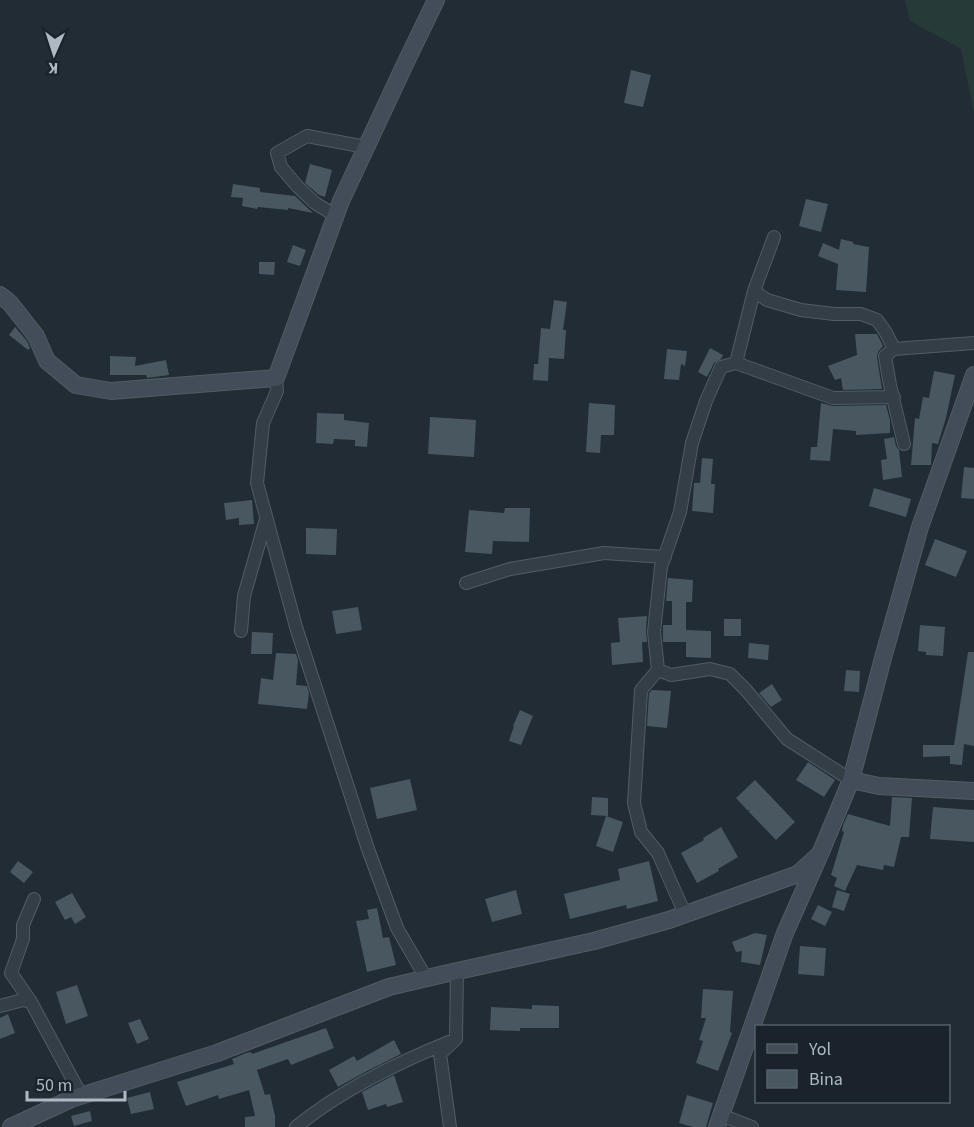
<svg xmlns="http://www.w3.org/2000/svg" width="974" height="1127" viewBox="0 0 974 1127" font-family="'Source Sans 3',sans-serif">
	<rect width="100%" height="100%" fill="#212c35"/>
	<path fill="#263a38" d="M905 0H974V113L961 49 910 21Z"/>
	<path fill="#495761" d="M631 70 651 75 643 107 624 103Z
		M310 164 332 170 325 197 319 195 305 183Z
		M233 184 260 188V192L295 196 313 213 288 208V210L258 207 257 209 242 206 243 198 231 197Z
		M806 199 828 204 821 232 799 226Z
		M841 239 853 242V244L869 247 866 292 836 290 838 264 818 256 823 243 839 250Z
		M293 245 306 250 300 266 287 262Z
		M259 262H275L274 275 259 274Z
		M554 300 567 302 563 330H566L564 359 549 358 548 381 533 380 534 364H538L541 328 550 329Z
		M15 327 27 341 30 348 28 350 9 335Z
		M855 334H877L883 346 878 352 877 357 882 389 843 390 841 378 835 380 828 366 857 355Z
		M710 348 723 355 721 359 714 363 707 377 698 372Z
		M667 349 687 351 685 366 681 364 679 380 664 379Z
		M110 356 136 357 135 366 166 360 169 375 147 378 146 375H110Z
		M934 371 955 375 946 418 938 444 932 443 931 465H911L915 418 919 419 923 397 929 398Z
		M589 403 615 405 614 435H601L600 453 586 452Z
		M821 403 833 406 886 405 890 420V433L856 435V431L833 429 830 461 810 460 811 447H817Z
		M317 413 344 414V420L369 423 367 447 355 446V440L334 439 333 444 316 443Z
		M430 417 476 420 474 457 428 454Z
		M894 437 896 446 899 450 902 477 883 480 881 460 887 459 884 439Z
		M702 458 713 459 711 484H715L713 513 692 511 694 483H700Z
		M964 467 974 468V499L961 498Z
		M874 488 911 499 906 517 869 506Z
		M252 500 254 524 239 525V518L226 520 224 503Z
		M505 508H530L529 542 493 541 492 554 465 552 469 510 504 513Z
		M306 528 337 529 336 555 306 554Z
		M935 539 967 551 956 577 925 565Z
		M668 578 693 580 692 602H686V630L711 631V658L686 657V642H663V625H672V601H666Z
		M358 607 362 630 336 634 332 611Z
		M647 616 646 631 647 642H642L643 662 612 665 611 643 620 642 618 618Z
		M724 619H741V636H724Z
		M920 625 945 627 943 656 926 655V652L918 651Z
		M252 632 273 633 272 654H251Z
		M749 643 769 645 768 660 748 658Z
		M968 652H974V746L964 744 962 765 950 764V756L923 757V745H954Z
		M276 653 296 654 298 660 296 685 307 686 309 693 307 709 258 704 261 678 273 680Z
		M846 670 860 671 859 692 844 691Z
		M772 684 782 700 771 707 759 693Z
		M652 690 671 691 667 728 647 726 649 693Z
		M520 710 533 716 521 745 509 741 514 726H513Z
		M808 762 835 780 824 797 796 780Z
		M410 779 417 810 377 819 370 788Z
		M755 780 795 822 776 840 748 811 751 810H747L736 798Z
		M592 797 608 798V816L591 815Z
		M892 797 912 798 909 837H901L894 867 884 865 883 870 857 865 845 891 834 886 837 878 831 875 844 832 842 831 843 825 848 814 890 826Z
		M933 807 974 810V842L930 839Z
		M606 816 623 822 613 852 596 846Z
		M721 827 738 857 718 869 719 871 697 883 681 853 704 840 703 838Z
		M18 861 33 872 24 883 10 872Z
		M649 861 658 901 627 909 626 905 570 919 564 894 620 880 618 869Z
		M516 890 522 914 492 922 485 899Z
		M837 890 850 894 844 911 832 907Z
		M72 893 86 917 75 924 71 917 65 920 55 902Z
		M818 905 832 912 825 926 811 919Z
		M377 908 383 938 389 937 396 965 367 972 356 921 369 919 367 910Z
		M755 933 767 935 760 965 741 962 742 951 736 952 732 942Z
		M800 946 826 948 824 976 798 974Z
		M77 985 88 1016 66 1024 56 992Z
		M703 989 733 991 730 1032 732 1033 718 1071 696 1063 703 1041 699 1040 706 1018H701Z
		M532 1005 559 1006V1028H520V1031L490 1030 491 1007 532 1009Z
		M8 1014 15 1033 0 1039V1018Z
		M140 1019 149 1039 137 1044 128 1023Z
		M326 1028 334 1048 291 1065 288 1059 257 1070 265 1095 270 1094 275 1116V1127H245V1117L255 1116 249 1090 219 1099 218 1095 186 1106 177 1082 234 1064 232 1059 246 1053 251 1052 252 1054Z
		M394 1040 401 1054 369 1070 338 1087 329 1070 354 1056 357 1061Z
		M394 1075 403 1102 387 1107 386 1104 368 1110 362 1092Z
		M150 1092 154 1109 131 1114 127 1098Z
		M687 1095 713 1103 706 1127H693L679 1123Z
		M90 1111 92 1121 74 1126 71 1116Z"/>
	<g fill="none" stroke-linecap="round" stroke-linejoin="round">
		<g stroke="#525c64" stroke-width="14">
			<path id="street" d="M336 216 315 203 298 187 281 167 277 153 307 136 366 147
				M774 237 754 291 767 300 801 310 834 314H861L877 320 885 331 894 349 974 343
				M894 349 885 356 890 385 904 444
				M736 363 754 291
				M276 378 277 391 263 423 257 483 296 627 368 849 397 928 426 978
				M466 583 510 569 604 553 665 557
				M241 631 244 596 266 519
				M658 670 641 690 634 803 641 832 658 853 685 914
				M851 780 787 739 746 690 730 674 710 669 671 675 658 670 654 632 661 567 680 512 692 443 706 401 721 367 736 363 833 398 894 397
				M31 1002 11 973 23 939V925L34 899
				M0 1006 23 1000 31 1002 81 1095
				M721 1115 752 1127
				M296 1127C342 1089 401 1061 456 1039
				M450 1127 440 1054 456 1039 457 971"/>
		</g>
		<g stroke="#525c64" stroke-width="18">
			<path id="secondary" d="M0 295 10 303 36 336 47 361 76 385 111 391 276 378 341 201 406 62 436 0
				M851 780 879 786 974 791
				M11 1127 71 1099 217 1053 389 987 444 974 594 941 669 920 798 874 820 854
				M717 1127 785 933 820 854 851 780 883 658 920 527 974 375"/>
		</g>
		<use href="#street" stroke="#343e46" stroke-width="12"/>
		<use href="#secondary" stroke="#434d59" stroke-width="16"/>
	</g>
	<rect x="755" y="1025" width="195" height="78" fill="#1a232b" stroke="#565f68" stroke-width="1.5"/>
	<rect x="767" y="1044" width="30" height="9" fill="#434d59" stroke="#565f68" stroke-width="1.5"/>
	<text x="809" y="1055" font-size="18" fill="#afb9c3">Yol</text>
	<rect x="767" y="1070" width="30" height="18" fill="#495761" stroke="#565f68" stroke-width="1.5"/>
	<text x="809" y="1085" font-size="18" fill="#afb9c3">Bina</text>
	<g transform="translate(54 54) rotate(183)" stroke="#1a232b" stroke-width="4.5" paint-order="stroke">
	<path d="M0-4.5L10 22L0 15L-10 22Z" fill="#afb9c3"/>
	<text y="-9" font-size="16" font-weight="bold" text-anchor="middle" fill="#afb9c3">K</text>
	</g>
	<path d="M27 1091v9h98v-9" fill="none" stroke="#afb9c3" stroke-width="3"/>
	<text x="36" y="1091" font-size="18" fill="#afb9c3" stroke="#1a232b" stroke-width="4.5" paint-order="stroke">50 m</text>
</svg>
